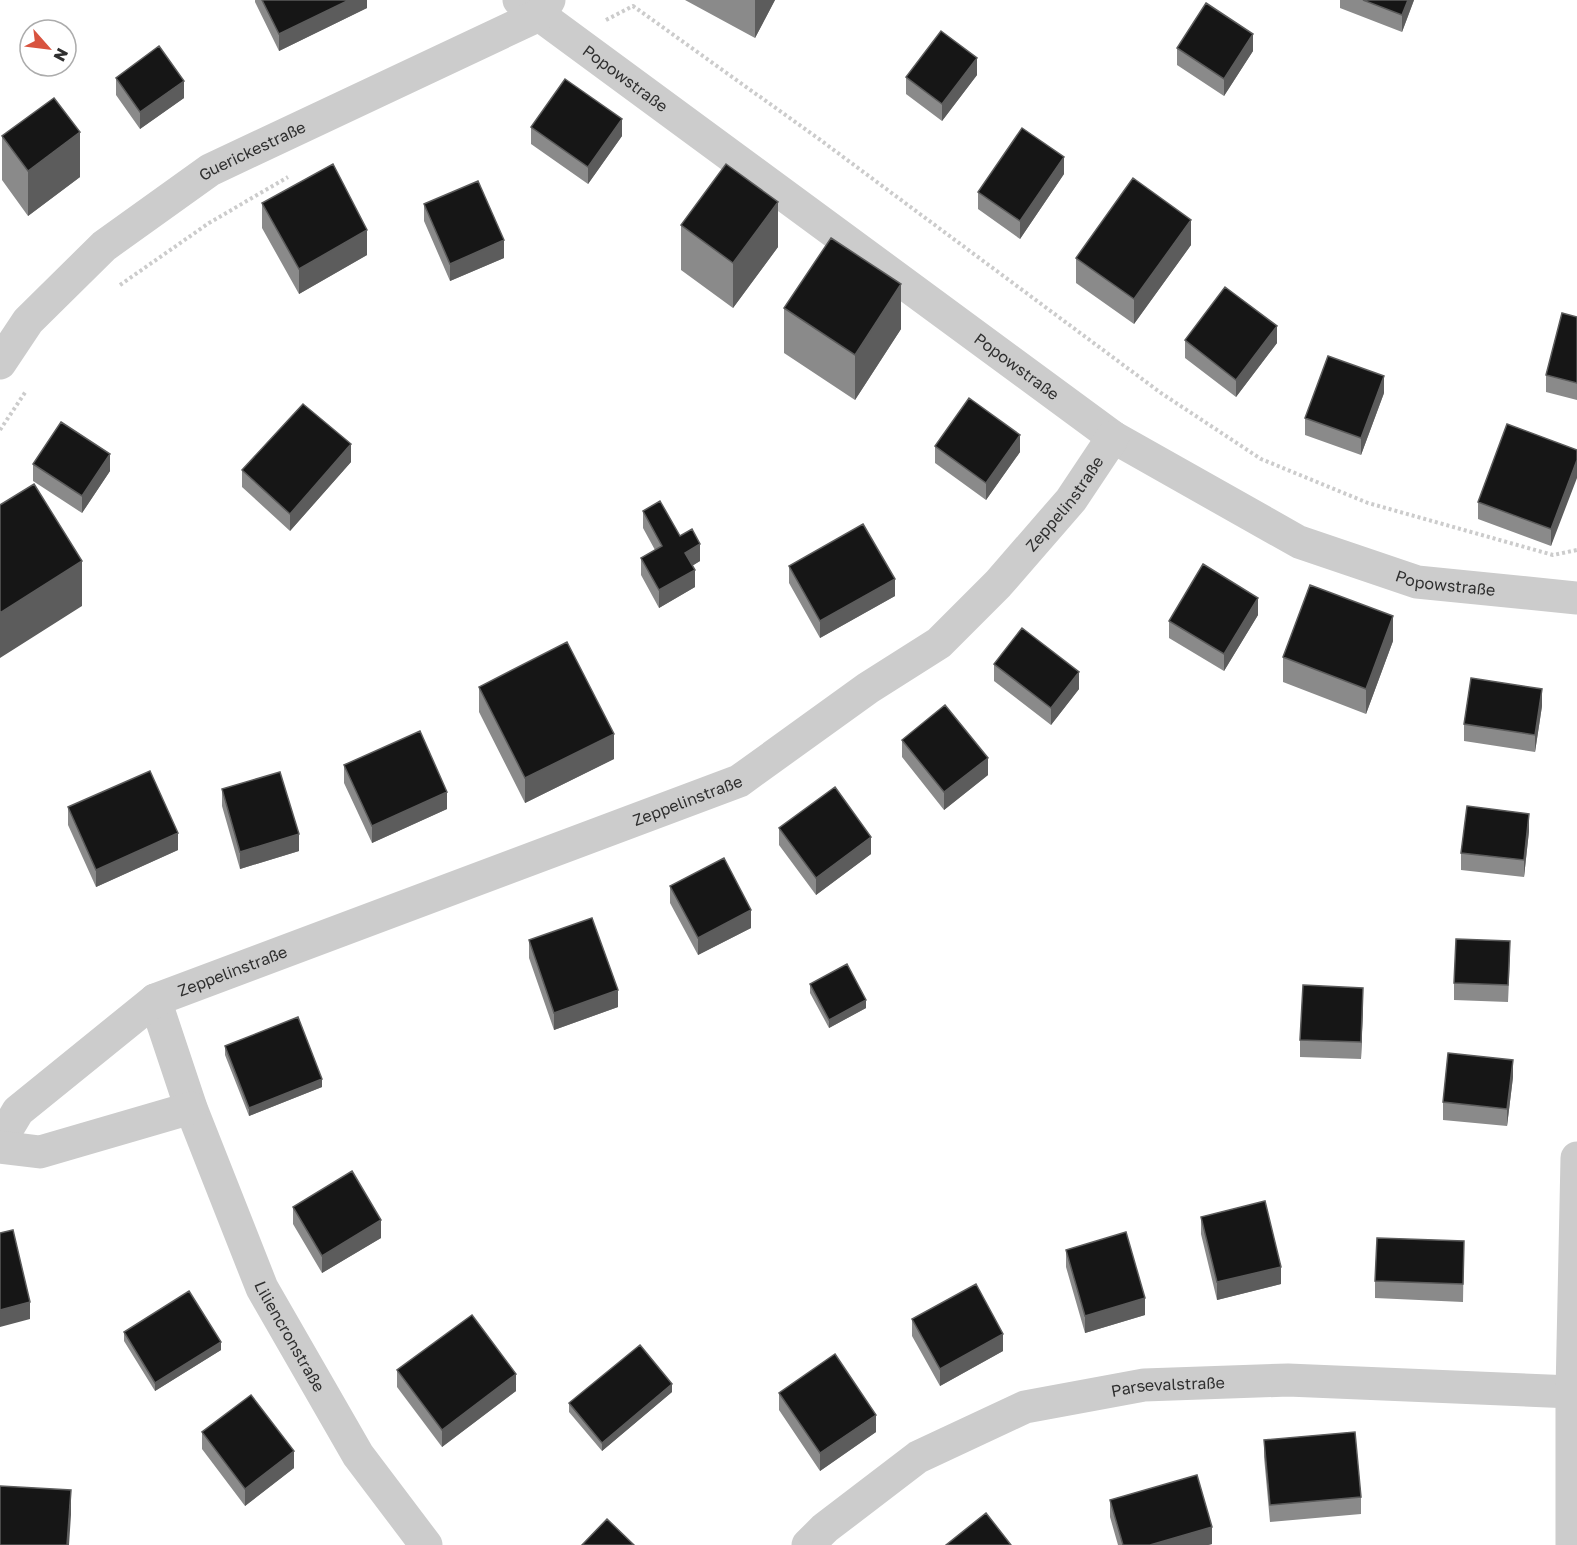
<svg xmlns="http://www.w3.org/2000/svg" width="1577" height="1545" viewBox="0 0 1577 1545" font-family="'Golos Text',sans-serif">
	<rect width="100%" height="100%" fill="#fff"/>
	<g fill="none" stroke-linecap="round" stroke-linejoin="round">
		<path stroke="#ccc" stroke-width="4" stroke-dasharray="3 3" stroke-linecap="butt" d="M606 20 633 6 819 139 1161 393 1261 459 1368 503 1553 555 1577 550
			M120 285 209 223 288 177
			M0 430 26 391"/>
		<g stroke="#ccc" stroke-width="33">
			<path id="s1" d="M519 0 1113 437 1299 542 1417 582 1577 598"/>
			<path id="s2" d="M0 363 28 321 104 246 210 170 539 15 549 0"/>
			<path id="s3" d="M155 1000 191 1108 262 1288 358 1455 426 1545"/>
			<path id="s4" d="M0 1141 18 1111 155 1000 739 781 868 688 939 643 998 584 1071 500 1113 437"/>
			<path d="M0 1147 40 1152 191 1108"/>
			<path id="s5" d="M808 1545 825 1528 918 1457 1025 1407 1144 1385 1288 1380 1572 1392"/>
			<path d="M1572 1545V1392L1577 1158"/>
		</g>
	</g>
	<path fill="#8a8a8a" d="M255 0H367V8L279 51 255 2Z
		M685 0H775L755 38Z
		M1340 0H1414L1402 32 1340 8Z
		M1177 48 1253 51 1224 96 1177 65Z
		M977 75 942 121 906 94V77Z
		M116 78 184 98 140 129 116 95Z
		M531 127 622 136 588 184 531 144Z
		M2 136 80 177 28 216 2 180Z
		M1064 174 1020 239 978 209V192Z
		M262 203 367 255 299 294 262 228Z
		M424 204 504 258 450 281 424 221Z
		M681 225 778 247 733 308 681 270Z
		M1191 245 1134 324 1076 283V258Z
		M784 308 901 329 855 400 784 353Z
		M1577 317V400L1546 392V375Z
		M1185 340 1277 343 1236 397 1185 358Z
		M1384 393 1361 455 1305 435V418Z
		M935 446 1020 452 986 500 935 463Z
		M1577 450 1551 546 1478 519V502Z
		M351 462 290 531 242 487V470Z
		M33 464 110 471 82 513 33 481Z
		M643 511 700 561 692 566 695 587 659 608 641 575V558L655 550 643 528Z
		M789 566 895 596 820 638 789 583Z
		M1258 615 1224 671 1169 638V621Z
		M1393 641 1366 714 1283 682V657Z
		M994 664 1079 689 1051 725 994 681Z
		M479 687 614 759 525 803 479 712Z
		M1542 706 1535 752 1464 741V724Z
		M902 740 988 775 944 810 902 757Z
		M344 765 447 809 372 843 344 783Z
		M222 789 299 851 240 869 222 806Z
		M68 807 178 850 96 887 68 825Z
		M779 828 871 854 816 895 779 845Z
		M1529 831 1524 877 1461 870V853Z
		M670 886 751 928 698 955 670 903Z
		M529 940 618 1007 554 1030 529 958Z
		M1510 958 1508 1002 1454 1000V983Z
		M810 984 866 1008 829 1028 810 993Z
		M1363 1005 1361 1059 1300 1057V1040Z
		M225 1046 322 1087 249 1116 225 1055Z
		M1513 1077 1507 1126 1443 1120V1102Z
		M293 1207 381 1238 322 1273 293 1224Z
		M1201 1217 1281 1284 1217 1300 1201 1234Z
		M1464 1241 1463 1302 1375 1298V1281Z
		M1066 1250 1145 1315 1085 1333 1066 1267Z
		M912 1319 1003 1351 940 1386 912 1336Z
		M124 1332 221 1350 155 1391 124 1341Z
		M397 1370 516 1391 442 1447 397 1387Z
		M672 1392 602 1451 569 1412V1403Z
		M779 1393 876 1432 820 1471 779 1410Z
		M202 1432 294 1468 245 1506 202 1449Z
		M1264 1440 1361 1497V1514L1270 1522 1264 1457Z
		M1110 1500 1212 1544 1208 1545H1118L1110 1517Z"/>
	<path fill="#5c5c5c" d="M349 0H367V8L279 51V34Z
		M755 0H775L755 38Z
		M1408 0H1414L1402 32V15Z
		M1253 34V51L1224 96V79Z
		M977 58V75L942 121V104Z
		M184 81V98L140 129V112Z
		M622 119V136L588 184V167Z
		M80 132V177L28 216V171Z
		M1064 157V174L1020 239V221Z
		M778 202V247L733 308V263Z
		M1191 220V245L1134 324V299Z
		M367 230V255L299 294V269Z
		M504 240V258L450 281V264Z
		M901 284V329L855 400V355Z
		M1277 326V343L1236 397V380Z
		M1384 376V393L1361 455V438Z
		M1020 435V452L986 500V483Z
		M351 444V462L290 531V514Z
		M110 454V471L82 513V496Z
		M1577 460V478L1551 546V529Z
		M700 544V561L685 570V553Z
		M82 561V606L0 658V613Z
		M695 570V587L659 608V590Z
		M895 579V596L820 638V621Z
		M1258 598V615L1224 671V654Z
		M1393 616V641L1366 714V689Z
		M1079 672V689L1051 725V708Z
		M1542 689V706L1535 752V735Z
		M614 734V759L525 803V778Z
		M988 758V775L944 810V792Z
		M447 792V809L372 843V826Z
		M1529 814V831L1524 877V860Z
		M178 833V850L96 887V870Z
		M299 834V851L240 869V852Z
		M871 837V854L816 895V878Z
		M751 910V928L698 955V938Z
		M1363 988V1005L1361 1059V1042Z
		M618 990V1007L554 1030V1013Z
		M866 1000V1008L829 1028V1020Z
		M1513 1060V1077L1507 1126V1109Z
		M322 1079V1087L249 1116V1108Z
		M381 1220V1238L322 1273V1256Z
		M1281 1267V1284L1217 1300V1282Z
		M1145 1298V1315L1085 1333V1316Z
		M30 1302V1319L0 1327V1310Z
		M1003 1334V1351L940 1386V1369Z
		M221 1342V1350L155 1391V1383Z
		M516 1374V1391L442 1447V1430Z
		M672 1384V1392L602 1451V1443Z
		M876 1415V1432L820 1471V1453Z
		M294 1451V1468L245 1506V1489Z
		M71 1490V1515L69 1545H67Z
		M1212 1527V1544L1208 1545H1150Z"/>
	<path fill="#161616" stroke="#5c5c5c" stroke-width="1.5" d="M262 0H349L279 34Z
		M1363 0H1408L1402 15Z
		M1206 3 1253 34 1224 79 1177 48Z
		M941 31 977 58 942 104 906 77Z
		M159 46 184 81 140 112 116 78Z
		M565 79 622 119 588 167 531 127Z
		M54 98 80 132 28 171 2 136Z
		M1022 128 1064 157 1020 221 978 192Z
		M333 164 367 230 299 269 262 203Z
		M726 164 778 202 733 263 681 225Z
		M1133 178 1191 220 1134 299 1076 258Z
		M478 181 504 240 450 264 424 204Z
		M831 238 901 284 855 355 784 308Z
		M1225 287 1277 326 1236 380 1185 340Z
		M1562 313 1577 317V383L1546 375Z
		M1328 356 1384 376 1361 438 1305 418Z
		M969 398 1020 435 986 483 935 446Z
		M303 404 351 444 290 514 242 470Z
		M61 422 110 454 82 496 33 464Z
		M1507 424 1577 450V460L1551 529 1478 502Z
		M34 484 82 561 0 613V505Z
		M660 501 680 536 692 529 700 544 685 553 695 570 659 590 641 558 662 546 643 511Z
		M863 524 895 579 820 621 789 566Z
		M1203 564 1258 598 1224 654 1169 621Z
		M1310 585 1393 616 1366 689 1283 657Z
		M1022 628 1079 672 1051 708 994 664Z
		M567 642 614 734 525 778 479 687Z
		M1471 678 1542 689 1535 735 1464 724Z
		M945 705 988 758 944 792 902 740Z
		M420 731 447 792 372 826 344 765Z
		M150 771 178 833 96 870 68 807Z
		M280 772 299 834 240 852 222 789Z
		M835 787 871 837 816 878 779 828Z
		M1467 806 1529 814 1524 860 1461 853Z
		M724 858 751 910 698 938 670 886Z
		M592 918 618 990 554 1013 529 940Z
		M1456 939 1510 941 1508 985 1454 983Z
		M847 964 866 1000 829 1020 810 984Z
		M1303 985 1363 988 1361 1042 1300 1040Z
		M298 1017 322 1079 249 1108 225 1046Z
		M1448 1053 1513 1060 1507 1109 1443 1102Z
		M352 1171 381 1220 322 1256 293 1207Z
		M1265 1201 1281 1267 1217 1282 1201 1217Z
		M13 1230 30 1302 0 1310V1233Z
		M1126 1232 1145 1298 1085 1316 1066 1250Z
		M1377 1238 1464 1241 1463 1284 1375 1281Z
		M976 1284 1003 1334 940 1369 912 1319Z
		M189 1291 221 1342 155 1383 124 1332Z
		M472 1315 516 1374 442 1430 397 1370Z
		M640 1345 672 1384 602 1443 569 1403Z
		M835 1354 876 1415 820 1453 779 1393Z
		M251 1395 294 1451 245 1489 202 1432Z
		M1355 1432 1361 1497 1270 1505 1264 1440Z
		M1197 1475 1212 1527 1150 1545H1123L1110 1500Z
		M0 1486 71 1490 67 1545H0Z
		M986 1513 1011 1545H946Z
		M607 1519 634 1545H582Z"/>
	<g text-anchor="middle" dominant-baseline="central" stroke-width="6" stroke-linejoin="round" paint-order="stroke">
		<g font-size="16" fill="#2f2f2f" stroke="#fff">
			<text stroke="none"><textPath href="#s1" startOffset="132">Popowstraße</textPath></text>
			<text stroke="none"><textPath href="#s2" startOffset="334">Guerickestraße</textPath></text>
			<text stroke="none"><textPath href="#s1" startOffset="618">Popowstraße</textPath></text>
			<text stroke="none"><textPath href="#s4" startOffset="1266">Zeppelinstraße</textPath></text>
			<text stroke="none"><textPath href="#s1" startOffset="1104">Popowstraße</textPath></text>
			<text stroke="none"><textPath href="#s4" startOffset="780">Zeppelinstraße</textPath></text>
			<text stroke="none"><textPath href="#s4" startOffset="294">Zeppelinstraße</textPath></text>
			<text stroke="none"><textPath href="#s3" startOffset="363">Liliencronstraße</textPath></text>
			<text stroke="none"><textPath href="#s5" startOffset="404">Parsevalstraße</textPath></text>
		</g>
	</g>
	<g transform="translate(48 48) rotate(118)"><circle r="28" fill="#ffffff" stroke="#acacac" stroke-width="1.5"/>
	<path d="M0-4.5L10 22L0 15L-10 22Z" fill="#d8533f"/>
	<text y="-9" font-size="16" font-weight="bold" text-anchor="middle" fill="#2f2f2f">N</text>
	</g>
</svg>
